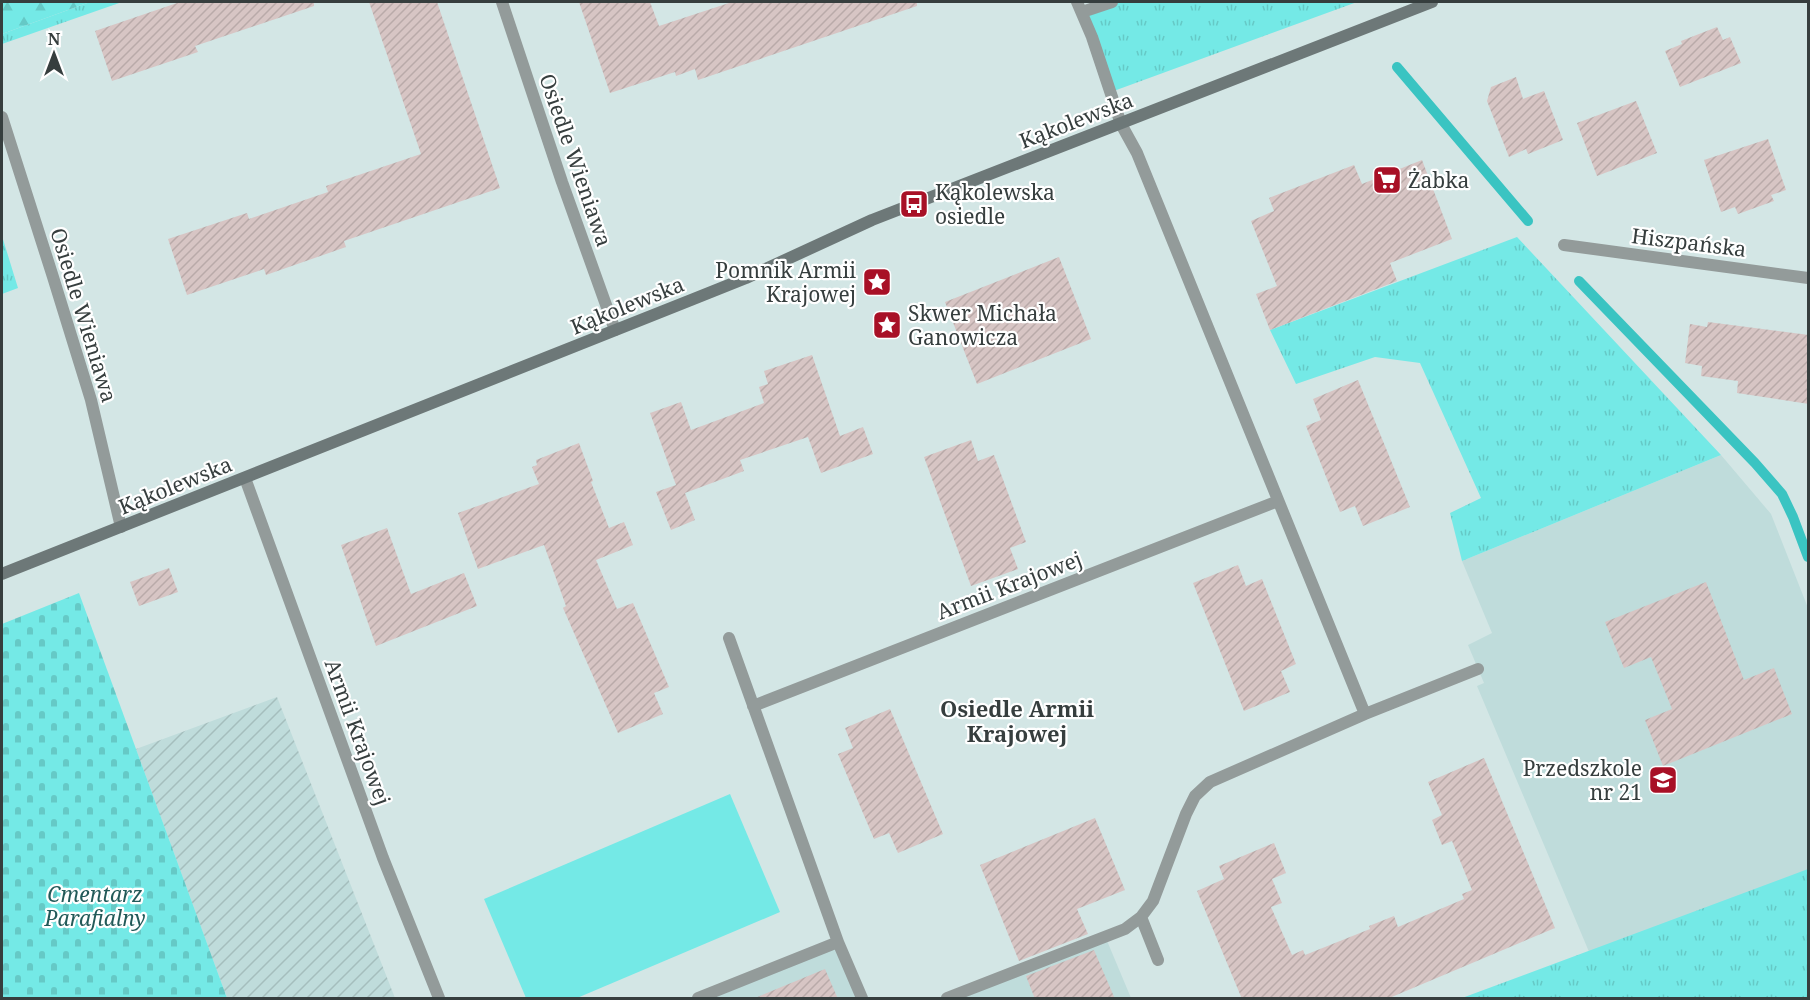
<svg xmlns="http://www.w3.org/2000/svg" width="1810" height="1000" viewBox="0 0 1810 1000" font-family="'Noto Serif',serif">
	<defs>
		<pattern id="industrial-furrows" width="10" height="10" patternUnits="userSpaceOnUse" patternTransform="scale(1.5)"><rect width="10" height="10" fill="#bfdcdb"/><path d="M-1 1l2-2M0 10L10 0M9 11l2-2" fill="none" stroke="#a5bebd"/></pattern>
		<pattern id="grass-tufts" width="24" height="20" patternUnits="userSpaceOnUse" patternTransform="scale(1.5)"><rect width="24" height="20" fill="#74e9e6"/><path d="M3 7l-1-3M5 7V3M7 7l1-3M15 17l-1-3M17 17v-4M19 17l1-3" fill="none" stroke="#65c9c6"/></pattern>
		<pattern id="forest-firs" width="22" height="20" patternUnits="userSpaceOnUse" patternTransform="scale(1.5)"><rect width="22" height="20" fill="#74e9e6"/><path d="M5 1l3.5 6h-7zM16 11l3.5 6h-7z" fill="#65c9c6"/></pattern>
		<pattern id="cemetery-stones" width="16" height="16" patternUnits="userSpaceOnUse" patternTransform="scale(1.5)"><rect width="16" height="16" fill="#74e9e6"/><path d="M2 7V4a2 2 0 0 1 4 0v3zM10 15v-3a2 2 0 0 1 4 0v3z" fill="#65c9c6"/></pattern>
		<pattern id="building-hatch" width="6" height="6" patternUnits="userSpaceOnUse" patternTransform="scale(1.5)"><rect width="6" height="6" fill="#d7c5c4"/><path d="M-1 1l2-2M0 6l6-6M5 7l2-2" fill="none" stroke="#b9aaa9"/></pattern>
	</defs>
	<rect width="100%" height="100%" fill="#d3e6e5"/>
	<path fill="#bfdcdb" d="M1721 455 1771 514 1808 608V874L1595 966 1477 686 1484 683 1468 645 1492 633 1462 561Z
		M1105 936 1131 998H947Z
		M838 942 862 998H698Z"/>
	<path fill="url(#industrial-furrows)" d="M277 697 395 998H227L136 749Z"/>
	<path fill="url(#grass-tufts)" d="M90 2H122L2 44V34Z
		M1112 2H1357L1111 92 1082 12Z
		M2 236 18 288 2 294Z
		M1517 237 1721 455 1462 561 1450 513 1481 498 1420 363 1375 357 1296 384 1270 330Z
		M1808 869V998H1462Z"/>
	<path fill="url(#forest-firs)" d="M2 2H90L2 34Z"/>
	<path fill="url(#cemetery-stones)" d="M79 593 227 998H2V624Z"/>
	<path fill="#74e9e6" d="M730 794 780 912 577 998H526L484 899Z"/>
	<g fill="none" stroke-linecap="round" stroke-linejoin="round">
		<path stroke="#3ac4c2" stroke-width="10" d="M1397 67 1528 221
			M1579 281 1755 463 1782 494 1793 517 1808 557"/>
	</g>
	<path fill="url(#building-hatch)" d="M180 2H314V6L195 46 198 52 112 81 95 31Z
		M369 2H437L500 188 344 241 346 247 266 275 264 269 187 295 168 239 247 213 249 219 328 192 326 186 421 154Z
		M579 2H650L659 26 732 2H917V6L698 80 695 69 676 76 675 72 610 93Z
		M1717 27 1723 40 1730 37 1741 63 1680 87 1665 51 1682 44 1681 41Z
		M1516 77 1523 99 1544 91 1563 140 1528 154 1526 149 1509 157 1487 101 1491 87Z
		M1636 101 1657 153 1597 176 1577 123Z
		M1768 139 1786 190 1771 195 1774 201 1738 214 1735 207 1721 212 1704 160Z
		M1422 160 1452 239 1390 263 1397 281 1270 330 1256 294 1277 286 1251 221 1274 211 1269 198 1354 165 1362 184Z
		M1059 257 1091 339 977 384 945 302Z
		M1708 322 1809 335V404L1737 393 1738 381 1701 376 1702 366 1685 363 1690 324 1707 327Z
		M812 355 840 436 863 427 873 454 821 473 808 437 740 460 744 471 685 493 695 520 671 530 656 492 676 485 650 413 681 402 691 430 764 403 759 387 768 384 764 371Z
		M1358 380 1410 507 1363 526 1355 506 1340 512 1306 426 1321 420 1313 399Z
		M971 440 978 461 994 455 1026 542 1010 548 1018 569 971 586 924 457Z
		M579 443 593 481 591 482 609 528 624 522 633 545 596 560 617 609 633 603 669 687 654 693 663 714 618 733 563 608 566 606 544 545 478 569 458 513 539 484 532 467 537 465 536 460Z
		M387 528 411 594 464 573 477 606 376 646 341 545Z
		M1238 565 1246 586 1262 579 1296 664 1281 671 1290 692 1244 711 1193 583Z
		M169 568 178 592 139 606 130 582Z
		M1706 582 1744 680 1774 668 1792 714 1663 766 1645 720 1672 709 1651 657 1624 668 1605 622Z
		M890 709 943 834 898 853 889 833 874 839 838 754 853 748 845 728Z
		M1484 758 1555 928 1387 999H1242L1197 891 1224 879 1219 866 1274 843 1286 873 1272 879 1282 903 1271 907 1292 955 1303 950 1305 955 1370 929 1369 926 1394 916 1398 927 1464 899 1462 894 1472 890 1452 841 1442 845 1432 820 1442 815 1428 782Z
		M1095 818 1125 890 1077 909 1088 934 1019 961 980 865Z
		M1094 950 1115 999H1035L1026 976Z
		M825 969 838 999H755V998Z"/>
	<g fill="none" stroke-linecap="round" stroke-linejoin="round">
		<path stroke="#939b9a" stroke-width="12" d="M502 2 562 182 615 330
			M1082 12 1112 2
			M2 117 53 277 91 400 121 527
			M1564 245 1808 278
			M245 478 383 858 439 998
			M729 638 838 942
			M753 706 1278 501
			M1365 714 1478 669
			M1141 917 1158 960
			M698 998 838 942 862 998
			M947 998 1125 929 1141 917 1153 901 1186 814 1195 796 1210 782 1365 714 1137 153 1121 124 1092 37 1077 2"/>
		<path stroke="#6d7878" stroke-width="12" d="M2 574 691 300 746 278 872 220 1432 2"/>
	</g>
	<defs>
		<g id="supermarket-square" transform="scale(1.5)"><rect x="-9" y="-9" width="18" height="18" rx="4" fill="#a81026" stroke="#fff"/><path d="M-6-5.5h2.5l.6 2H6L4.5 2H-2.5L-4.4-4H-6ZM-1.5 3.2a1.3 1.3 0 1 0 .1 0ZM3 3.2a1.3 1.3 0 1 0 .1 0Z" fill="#fff"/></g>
		<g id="bus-square" transform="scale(1.5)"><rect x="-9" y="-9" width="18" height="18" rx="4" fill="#a81026" stroke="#fff"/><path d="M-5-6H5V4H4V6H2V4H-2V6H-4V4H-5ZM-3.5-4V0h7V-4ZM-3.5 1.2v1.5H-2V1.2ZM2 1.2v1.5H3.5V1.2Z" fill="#fff"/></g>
		<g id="sight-square" transform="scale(1.5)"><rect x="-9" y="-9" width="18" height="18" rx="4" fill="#a81026" stroke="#fff"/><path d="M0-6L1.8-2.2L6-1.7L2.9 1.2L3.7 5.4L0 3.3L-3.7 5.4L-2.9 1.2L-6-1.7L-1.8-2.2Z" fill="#fff"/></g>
		<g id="school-square" transform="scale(1.5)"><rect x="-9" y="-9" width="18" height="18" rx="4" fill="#a81026" stroke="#fff"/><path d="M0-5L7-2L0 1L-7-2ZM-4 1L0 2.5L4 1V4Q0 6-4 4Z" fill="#fff"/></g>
	</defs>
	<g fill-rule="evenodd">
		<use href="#supermarket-square" x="1387" y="180"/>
		<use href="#bus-square" x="914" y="204"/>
		<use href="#sight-square" x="877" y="282"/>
		<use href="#sight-square" x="887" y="325"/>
		<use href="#school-square" x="1663" y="780"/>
	</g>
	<g text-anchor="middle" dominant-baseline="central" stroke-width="4.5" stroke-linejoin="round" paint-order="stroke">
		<g font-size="21" fill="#363e3e" stroke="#fff">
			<text transform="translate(1076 120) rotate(-21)">Kąkolewska</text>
			<text transform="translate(576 160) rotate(71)">Osiedle Wieniawa</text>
			<text transform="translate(1689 242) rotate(7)">Hiszpańska</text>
			<text transform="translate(627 305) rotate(-22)">Kąkolewska</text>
			<text transform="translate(84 315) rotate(73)">Osiedle Wieniawa</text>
			<text transform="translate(175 485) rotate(-22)">Kąkolewska</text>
			<text transform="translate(1009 585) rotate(-21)">Armii Krajowej</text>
			<text transform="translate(358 732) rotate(70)">Armii Krajowej</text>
		</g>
		<g font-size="21" fill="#363e3e" stroke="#fff" text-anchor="start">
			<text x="1408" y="180">Żabka</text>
			<text x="935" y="192">Kąkolewska<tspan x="935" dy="24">osiedle</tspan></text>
			<text x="856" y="270" text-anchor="end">Pomnik Armii<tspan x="856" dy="24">Krajowej</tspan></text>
			<text x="908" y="313">Skwer Michała<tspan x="908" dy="24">Ganowicza</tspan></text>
			<text x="1642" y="768" text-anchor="end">Przedszkole<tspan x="1642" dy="24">nr 21</tspan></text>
		</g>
		<g font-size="21" font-style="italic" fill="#225a59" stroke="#fff">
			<text x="95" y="894">Cmentarz<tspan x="95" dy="24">Parafialny</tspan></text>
		</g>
		<g font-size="22" font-weight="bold" fill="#363e3e" stroke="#fff">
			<text x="1017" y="708">Osiedle Armii<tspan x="1017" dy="25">Krajowej</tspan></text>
		</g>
	</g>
	<rect width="1810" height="1000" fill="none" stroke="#363e3e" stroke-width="6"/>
	<g transform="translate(54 54)" stroke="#ffffff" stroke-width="4.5" paint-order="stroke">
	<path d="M0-4.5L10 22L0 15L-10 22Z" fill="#363e3e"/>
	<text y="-9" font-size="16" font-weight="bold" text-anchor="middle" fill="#363e3e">N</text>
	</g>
</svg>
